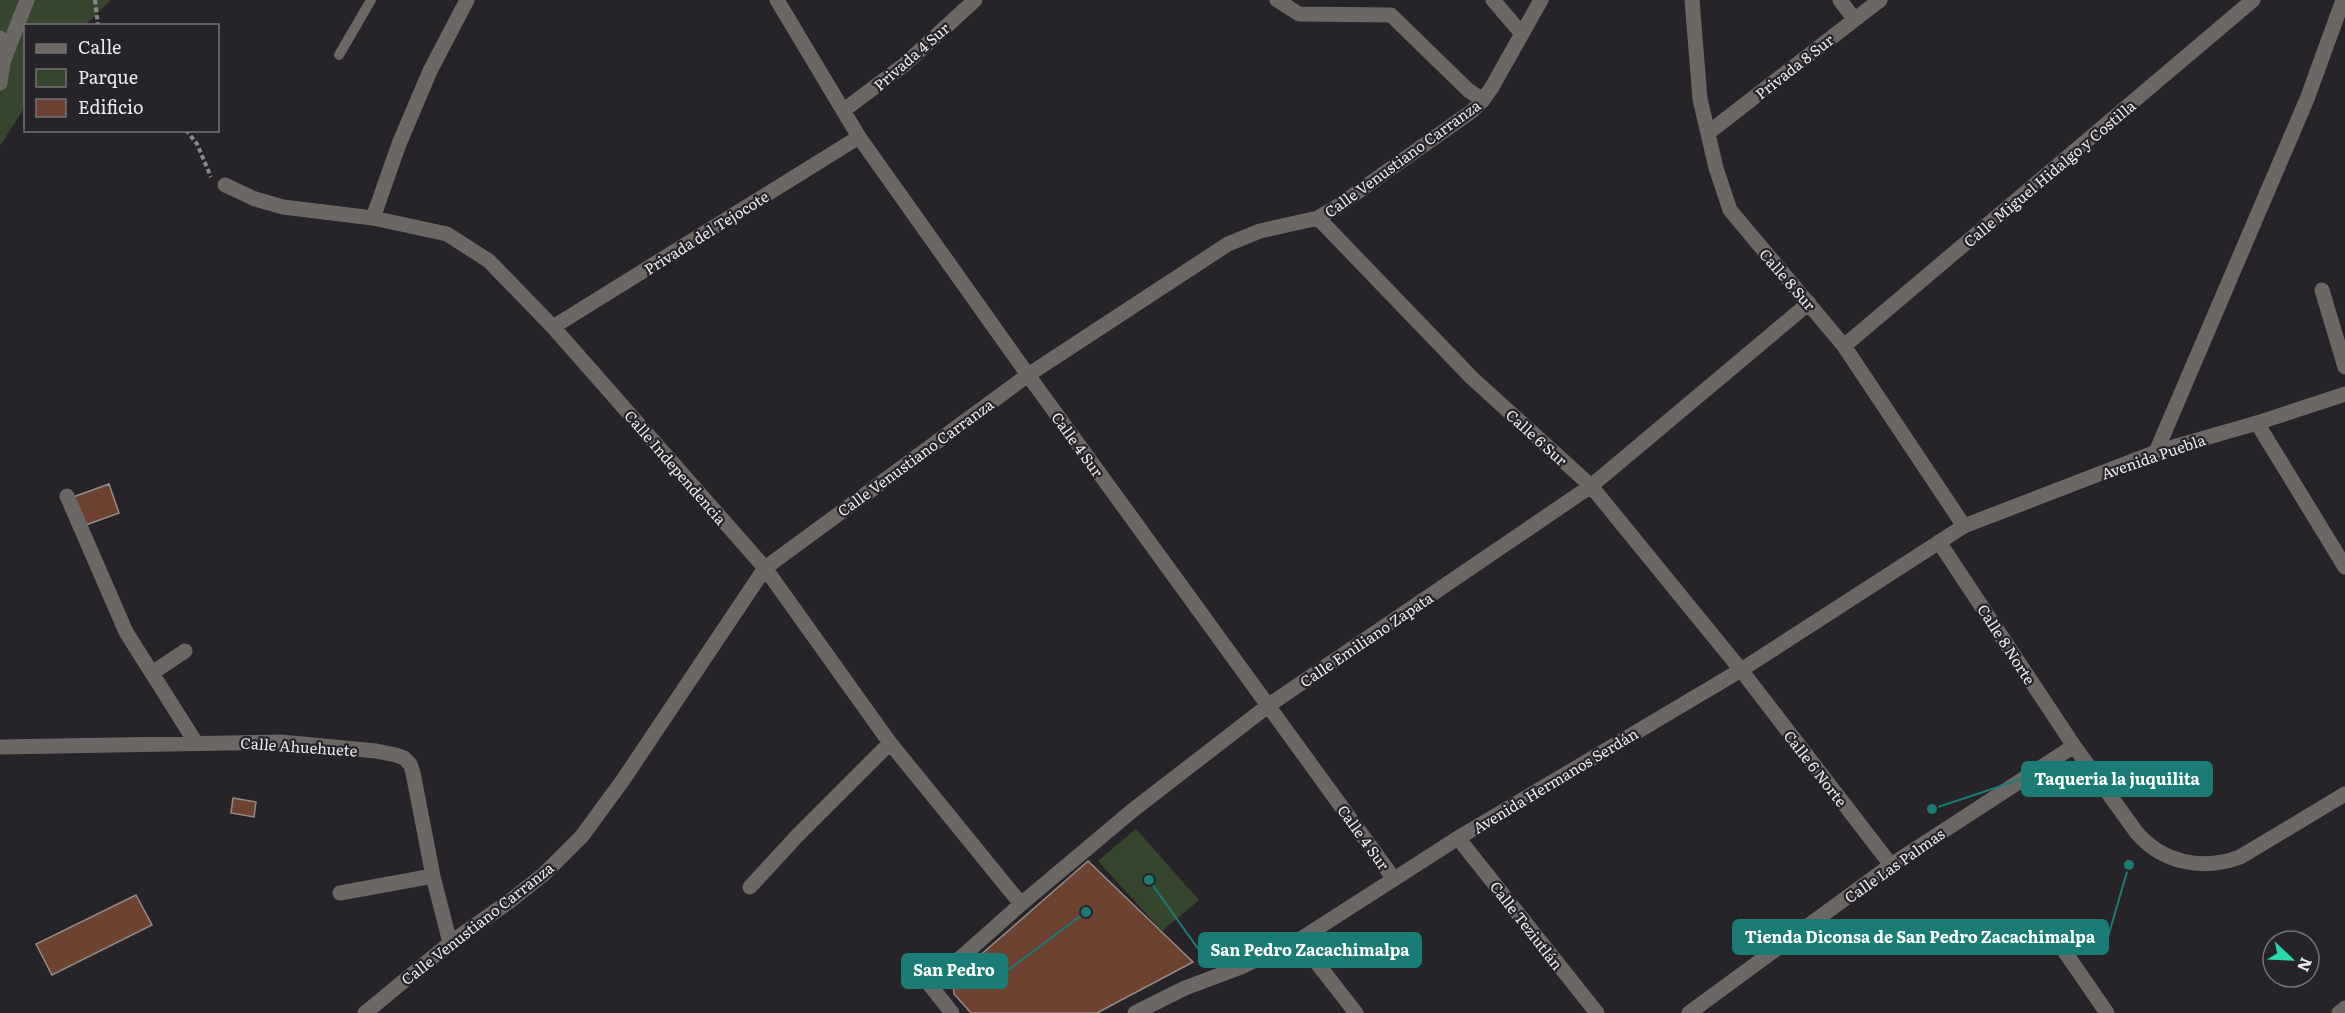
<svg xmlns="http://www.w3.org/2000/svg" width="2345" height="1013" viewBox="0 0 2345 1013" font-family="Literata,serif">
	<rect width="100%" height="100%" fill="#262329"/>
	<path fill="#36462d" d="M0 0H111L86 25 26 26 25 107 0 146Z
		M1136 829 1199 900 1162 931 1098 861Z"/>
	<path fill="#6e4231" stroke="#958c88" stroke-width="1.5" d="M109 484 119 513 83 526 73 497Z
		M233 798 256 802 254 817 231 813Z
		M1088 861 1193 962 1097 1013H971L954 994 953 979Z
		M136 895 152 925 52 975 36 944Z"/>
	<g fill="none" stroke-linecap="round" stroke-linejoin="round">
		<path stroke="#89878c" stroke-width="4" stroke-dasharray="4.5 3" stroke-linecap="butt" d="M95 0 98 26
			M186 130 197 144 211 177"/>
		<path stroke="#6b6765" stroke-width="10" d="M339 55 371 0"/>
		<path stroke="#6b6765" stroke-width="15" d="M777 0 859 137 1028 375 1394 879
			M1277 0 1299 14 1391 15 1468 90 1483 100
			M1493 0 1522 34
			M1692 0 1700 99 1716 168 1730 210 1844 346 1964 526
			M1840 0 1854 19
			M0 38 3 62 0 83
			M3 62 27 0
			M844 110 904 65 975 0
			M1708 133 1880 0
			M225 185 255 199 283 207 373 218 447 234 489 261 553 327 765 568 890 743 1021 904
			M373 218 399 144 430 71 467 0
			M1318 218 1472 378 1591 486 1741 670 1891 865
			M2322 290 2345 367
			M553 327 859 137
			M1844 346 2253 0
			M2257 423 2345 567
			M2156 452 2307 99 2343 0
			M67 496 126 632 196 743
			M1939 542 2074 746 2137 833C2163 863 2203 871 2240 857L2345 794
			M152 673 185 651
			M0 747 281 742 376 751 396 755 404 758 410 764 413 773 433 876 450 943
			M1458 838 1597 1013
			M750 887 796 837 890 743
			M340 893 433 876
			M1299 940 1356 1013
			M2065 952 2107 1013
			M365 1013 450 943 510 901 544 874 582 836 623 780 765 568 1028 375 1228 244 1260 231 1318 218 1338 206 1472 111 1483 100 1492 87 1541 0
			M952 1013 930 985 1021 904 1133 810 1269 705 1591 486 1809 303
			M1689 1013 1891 865 2074 746
			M2339 1013 2345 1008"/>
		<path stroke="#6b6765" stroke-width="15" d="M1135 1013 1185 988 1241 967 1299 940 1458 838 1741 670 1964 526 2156 452 2257 423 2345 394"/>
	</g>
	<g text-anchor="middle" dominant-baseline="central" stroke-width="4.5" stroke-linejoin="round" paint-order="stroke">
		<g font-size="15" fill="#eae9ed" stroke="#262329">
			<text transform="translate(911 56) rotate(-41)">Privada 4 Sur</text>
			<text transform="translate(1794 66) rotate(-38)">Privada 8 Sur</text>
			<text transform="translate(1402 158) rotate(-36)">Calle Venustiano Carranza</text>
			<text transform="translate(2049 173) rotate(-40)">Calle Miguel Hidalgo y Costilla</text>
			<text transform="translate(706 232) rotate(-32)">Privada del Tejocote</text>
			<text transform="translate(1788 279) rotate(49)">Calle 8 Sur</text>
			<text transform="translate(1537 437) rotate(42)">Calle 6 Sur</text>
			<text transform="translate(1078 444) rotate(54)">Calle 4 Sur</text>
			<text transform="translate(2153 456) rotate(-19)">Avenida Puebla</text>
			<text transform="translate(915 457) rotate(-36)">Calle Venustiano Carranza</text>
			<text transform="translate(676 467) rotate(49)">Calle Independencia</text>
			<text transform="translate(1366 639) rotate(-34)">Calle Emiliano Zapata</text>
			<text transform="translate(2007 644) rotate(57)">Calle 8 Norte</text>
			<text transform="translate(299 746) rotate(4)">Calle Ahuehuete</text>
			<text transform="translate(1816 768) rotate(52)">Calle 6 Norte</text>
			<text transform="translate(1555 780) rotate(-31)">Avenida Hermanos Serdán</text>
			<text transform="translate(1364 837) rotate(54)">Calle 4 Sur</text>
			<text transform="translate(1894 865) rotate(-35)">Calle Las Palmas</text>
			<text transform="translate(477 923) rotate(-38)">Calle Venustiano Carranza</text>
			<text transform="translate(1527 925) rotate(52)">Calle Teziutlán</text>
		</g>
	</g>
	<path fill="none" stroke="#1a7c74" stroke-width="2" d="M1932 809L2022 779M2129 865L2108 937M1149 880L1199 950M1086 912L1007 971"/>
	<g fill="#1a7c74" stroke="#262329" stroke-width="2">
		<circle cx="1932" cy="809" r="6"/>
		<circle cx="2129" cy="865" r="6"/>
		<circle cx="1149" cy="880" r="6"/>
		<circle cx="1086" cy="912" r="6"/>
	</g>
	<g fill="#1a7c74" stroke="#1a7c74" stroke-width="2">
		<rect x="2022" y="762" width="190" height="34" rx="6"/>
		<rect x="1733" y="920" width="375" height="34" rx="6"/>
		<rect x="1199" y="933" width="222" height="34" rx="6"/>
		<rect x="902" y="954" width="105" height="34" rx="6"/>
	</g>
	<g font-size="16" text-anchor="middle" font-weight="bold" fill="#fff">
		<text x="2117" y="785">Taqueria la juquilita</text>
		<text x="1920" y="943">Tienda Diconsa de San Pedro Zacachimalpa</text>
		<text x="1310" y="956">San Pedro Zacachimalpa</text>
		<text x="954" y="976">San Pedro</text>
	</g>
	<rect x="24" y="24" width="195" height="108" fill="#262329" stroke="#747277" stroke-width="1.5"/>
	<rect x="36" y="44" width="30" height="9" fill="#6b6765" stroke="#747277" stroke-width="1.5"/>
	<text x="78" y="54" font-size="18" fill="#eae9ed">Calle</text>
	<rect x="36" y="69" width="30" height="18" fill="#36462d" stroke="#747277" stroke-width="1.5"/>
	<text x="78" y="84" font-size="18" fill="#eae9ed">Parque</text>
	<rect x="36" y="99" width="30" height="18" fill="#6e4231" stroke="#747277" stroke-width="1.5"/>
	<text x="78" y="114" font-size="18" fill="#eae9ed">Edificio</text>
	<g transform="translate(2291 959) rotate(113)"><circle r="28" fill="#262329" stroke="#747277" stroke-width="1.5"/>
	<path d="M0-4.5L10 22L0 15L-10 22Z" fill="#2cd5ab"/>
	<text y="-9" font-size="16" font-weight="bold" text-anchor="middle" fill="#eae9ed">N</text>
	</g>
</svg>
